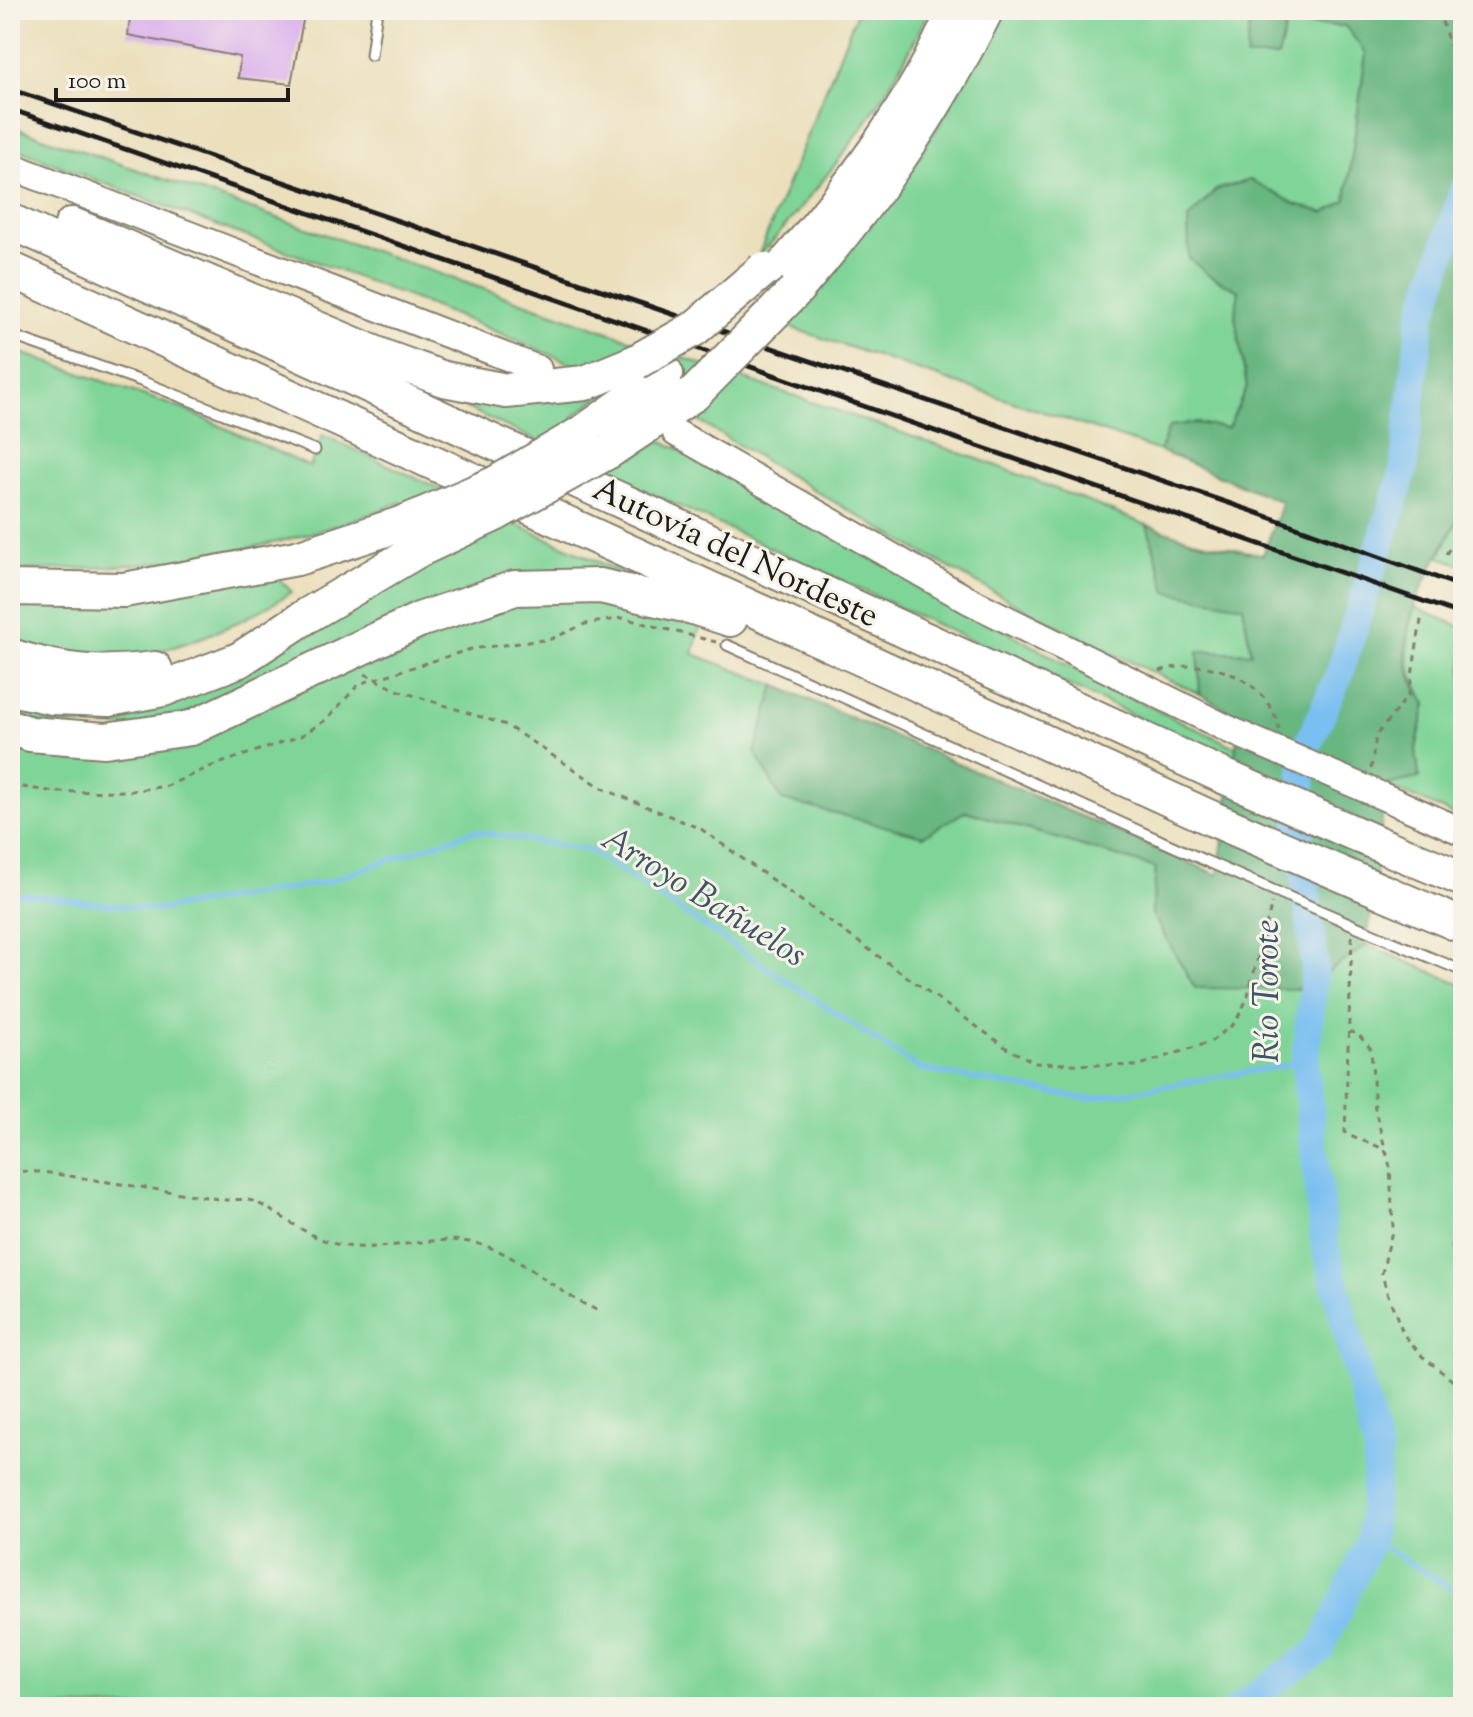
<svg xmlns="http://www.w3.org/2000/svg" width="1473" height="1717" viewBox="0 0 1473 1717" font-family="'Sorts Mill Goudy',serif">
	<rect width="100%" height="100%" fill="#f7f3e8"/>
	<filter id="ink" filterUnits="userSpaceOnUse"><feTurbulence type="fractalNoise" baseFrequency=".0125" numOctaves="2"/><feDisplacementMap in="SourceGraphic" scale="16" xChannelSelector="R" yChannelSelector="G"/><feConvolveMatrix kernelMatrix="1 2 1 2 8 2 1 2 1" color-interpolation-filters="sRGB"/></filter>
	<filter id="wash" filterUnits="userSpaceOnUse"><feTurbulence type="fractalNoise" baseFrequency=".006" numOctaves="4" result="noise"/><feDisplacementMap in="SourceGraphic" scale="32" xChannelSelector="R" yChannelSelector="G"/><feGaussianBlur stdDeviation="1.8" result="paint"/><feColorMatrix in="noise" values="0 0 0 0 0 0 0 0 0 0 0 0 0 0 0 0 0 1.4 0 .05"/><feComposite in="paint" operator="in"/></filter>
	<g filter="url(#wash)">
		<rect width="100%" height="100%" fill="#ebdfbc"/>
		<path fill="#7fd497" stroke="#4e785a" stroke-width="2" d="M858 10H929C889 102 823 184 757 259Z
			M1002 10H1251L1247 57H1278L1288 14 1312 25 1346 26 1366 53 1346 200 1325 213 1295 204 1250 180 1216 190 1207 274 1239 291 1235 316 1247 387 1228 428 1196 423 1170 426 1160 451 786 326 905 179 943 119Z
			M10 126 992 464 1147 525 1167 592 1243 605 1251 653 1199 651 1200 694C1022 615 856 516 690 416L717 389 624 351 583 369C396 285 200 224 10 146Z
			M10 349 186 410 310 467 323 435 653 587 591 578 146 728 10 722V698L80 709 428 563 401 502C276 554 145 570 10 570Z
			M613 386 572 418 634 457 658 439 707 463 1103 685 1236 747 1235 762 451 401 445 390Z
			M1463 510V565L1439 557Z
			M278 578 292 592C239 626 171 655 108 659 77 661 40 648 10 643V603Z
			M583 597 702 618 693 654 775 685 755 752 923 836 966 811 1156 868 1152 914 1303 989 1367 945 1463 985V1229L1456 1250 1463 1232V1707H10V742L113 753 487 604Z
			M1414 607 1463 628V819L1386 785 1419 778 1416 749 1426 704C1404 662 1404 653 1414 607Z"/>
		<path fill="#67b680" stroke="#42694e" stroke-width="2" d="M1251 10H1463V383L1459 385 1463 463 1456 483 1463 498V510C1441 552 1393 623 1409 671 1412 682 1421 694 1426 704L1416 749 1419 778 1386 785 1367 945 1303 989 1195 988 1152 914 1156 868 966 811 923 836 782 800 755 752 775 685 1218 875 1240 718 1200 694 1198 651 1251 653 1243 606 1167 592 1147 525 1193 540 1263 555 1282 502 1160 451 1169 426 1196 423 1228 428 1247 387 1235 316 1239 291 1207 274 1189 258 1188 219 1216 190 1250 180 1295 204 1325 213 1346 200 1366 53 1345 26 1312 25 1289 15 1278 57H1246Z"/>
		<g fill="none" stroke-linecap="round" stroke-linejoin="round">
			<path stroke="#7abff1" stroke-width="5" d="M10 893 157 910 323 883 473 831 589 850 920 1069 1088 1099 1305 1062
				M1371 1539 1463 1595"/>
			<path stroke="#7abff1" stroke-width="28" d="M1239 1707 1320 1650 1371 1539 1378 1452 1324 1241 1305 1062 1315 967 1299 826 1304 754 1339 675 1403 473 1421 318 1463 192"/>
		</g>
		<g id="blocks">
			<path fill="#d8abed" d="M131 10H305L291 84 238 78 240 57 128 35Z"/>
		</g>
	</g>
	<g filter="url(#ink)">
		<use href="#blocks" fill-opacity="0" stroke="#847e6c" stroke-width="2"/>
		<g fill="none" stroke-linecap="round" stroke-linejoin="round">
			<g stroke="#847e6c" stroke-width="13">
				<path id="lane" d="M371 55 377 10
					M10 335 141 381 315 450
					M727 645 1206 861
					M1381 937 1463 971"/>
			</g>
			<g stroke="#847e6c" stroke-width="30">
				<path id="secondary" d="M10 166 538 369
					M676 433 968 600 1230 730
					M1398 803 1463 832"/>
			</g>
			<g stroke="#847e6c" stroke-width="38">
				<path id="highway" d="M10 221 1221 775
					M72 225 386 358 444 379 506 391 585 383 636 362
					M10 269 1213 819
					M775 276C846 194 912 110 955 10
					M795 291C875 199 931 119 986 10
					M584 432 666 374
					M609 451 694 394
					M10 588 124 590 297 558 404 523
					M10 656C66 673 97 676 155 669
					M10 688 52 697 109 699 163 689 239 660 308 615 418 550
					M10 727 30 734 105 740 191 728 419 620 515 588 600 586 693 607 730 619
					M1388 848 1463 879
					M1383 892 1463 926"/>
			</g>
			<path stroke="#847e6c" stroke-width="3" stroke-dasharray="6 6" stroke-linecap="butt" d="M1438 10 1450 46
				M1446 554 1463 528
				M1160 671C1207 655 1269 678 1279 730
				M365 674 397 690 506 725 604 789 701 829 1008 1049 1036 1063 1137 1066 1210 1042 1235 1023 1247 999 1272 903
				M1371 769 1376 736 1409 694 1422 614
				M10 785 55 792 131 791 167 786 212 766 301 736 327 719 359 684 471 649 551 639 585 624 623 618 716 642
				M1352 936 1345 1132C1358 1143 1374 1140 1388 1154
				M1349 1032 1357 1033 1371 1049 1375 1110 1390 1167 1393 1227 1382 1273 1386 1290 1404 1335 1422 1356 1463 1389
				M10 1171 43 1172 225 1200C234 1200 246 1198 255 1202 284 1215 308 1239 341 1245 385 1254 431 1233 475 1243 522 1254 553 1292 597 1310"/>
			<use href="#lane" stroke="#fff" stroke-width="9"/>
			<use href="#secondary" stroke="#fff" stroke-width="26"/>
			<use href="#highway" stroke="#fff" stroke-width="34"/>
			<path stroke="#1c1c1c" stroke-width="5" d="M10 89 1252 511 1463 587
				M10 109 1463 615"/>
			<g stroke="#847e6c" stroke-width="13" stroke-linecap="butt">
				<path id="lane-bridge" d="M1206 861 1381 937"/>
			</g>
			<g stroke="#847e6c" stroke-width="30" stroke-linecap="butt">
				<path id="secondary-bridge" d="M1230 730 1398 803"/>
			</g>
			<g stroke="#847e6c" stroke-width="38" stroke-linecap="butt">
				<path id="highway-bridge" d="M636 362 694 329 763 270
					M694 394 795 291
					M404 523 495 484 584 432
					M418 550 497 513 609 451
					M1221 775 1388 848
					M1213 819 1383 892"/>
			</g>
			<use href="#lane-bridge" stroke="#fff" stroke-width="9"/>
			<use href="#secondary-bridge" stroke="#fff" stroke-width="26"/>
			<use href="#highway-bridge" stroke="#fff" stroke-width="34"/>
		</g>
	</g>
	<g text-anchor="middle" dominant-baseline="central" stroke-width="6" stroke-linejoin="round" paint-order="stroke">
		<g font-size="34" fill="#1c1c1c" stroke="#f7f3e8">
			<text transform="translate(735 554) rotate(25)">Autovía del Nordeste</text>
		</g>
		<g font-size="36" font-style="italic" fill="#3d5567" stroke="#f7f3e8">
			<text transform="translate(703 898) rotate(32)">Arroyo Bañuelos</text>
			<text transform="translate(1269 991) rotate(-90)">Río Torote</text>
		</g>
	</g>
	<rect width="1473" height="1717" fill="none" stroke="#f7f3e8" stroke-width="40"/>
	<path d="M56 88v12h232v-12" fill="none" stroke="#1c1c1c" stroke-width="4"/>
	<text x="68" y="88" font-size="24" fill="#1c1c1c" stroke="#f7f3e8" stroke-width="6" paint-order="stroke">100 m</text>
</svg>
